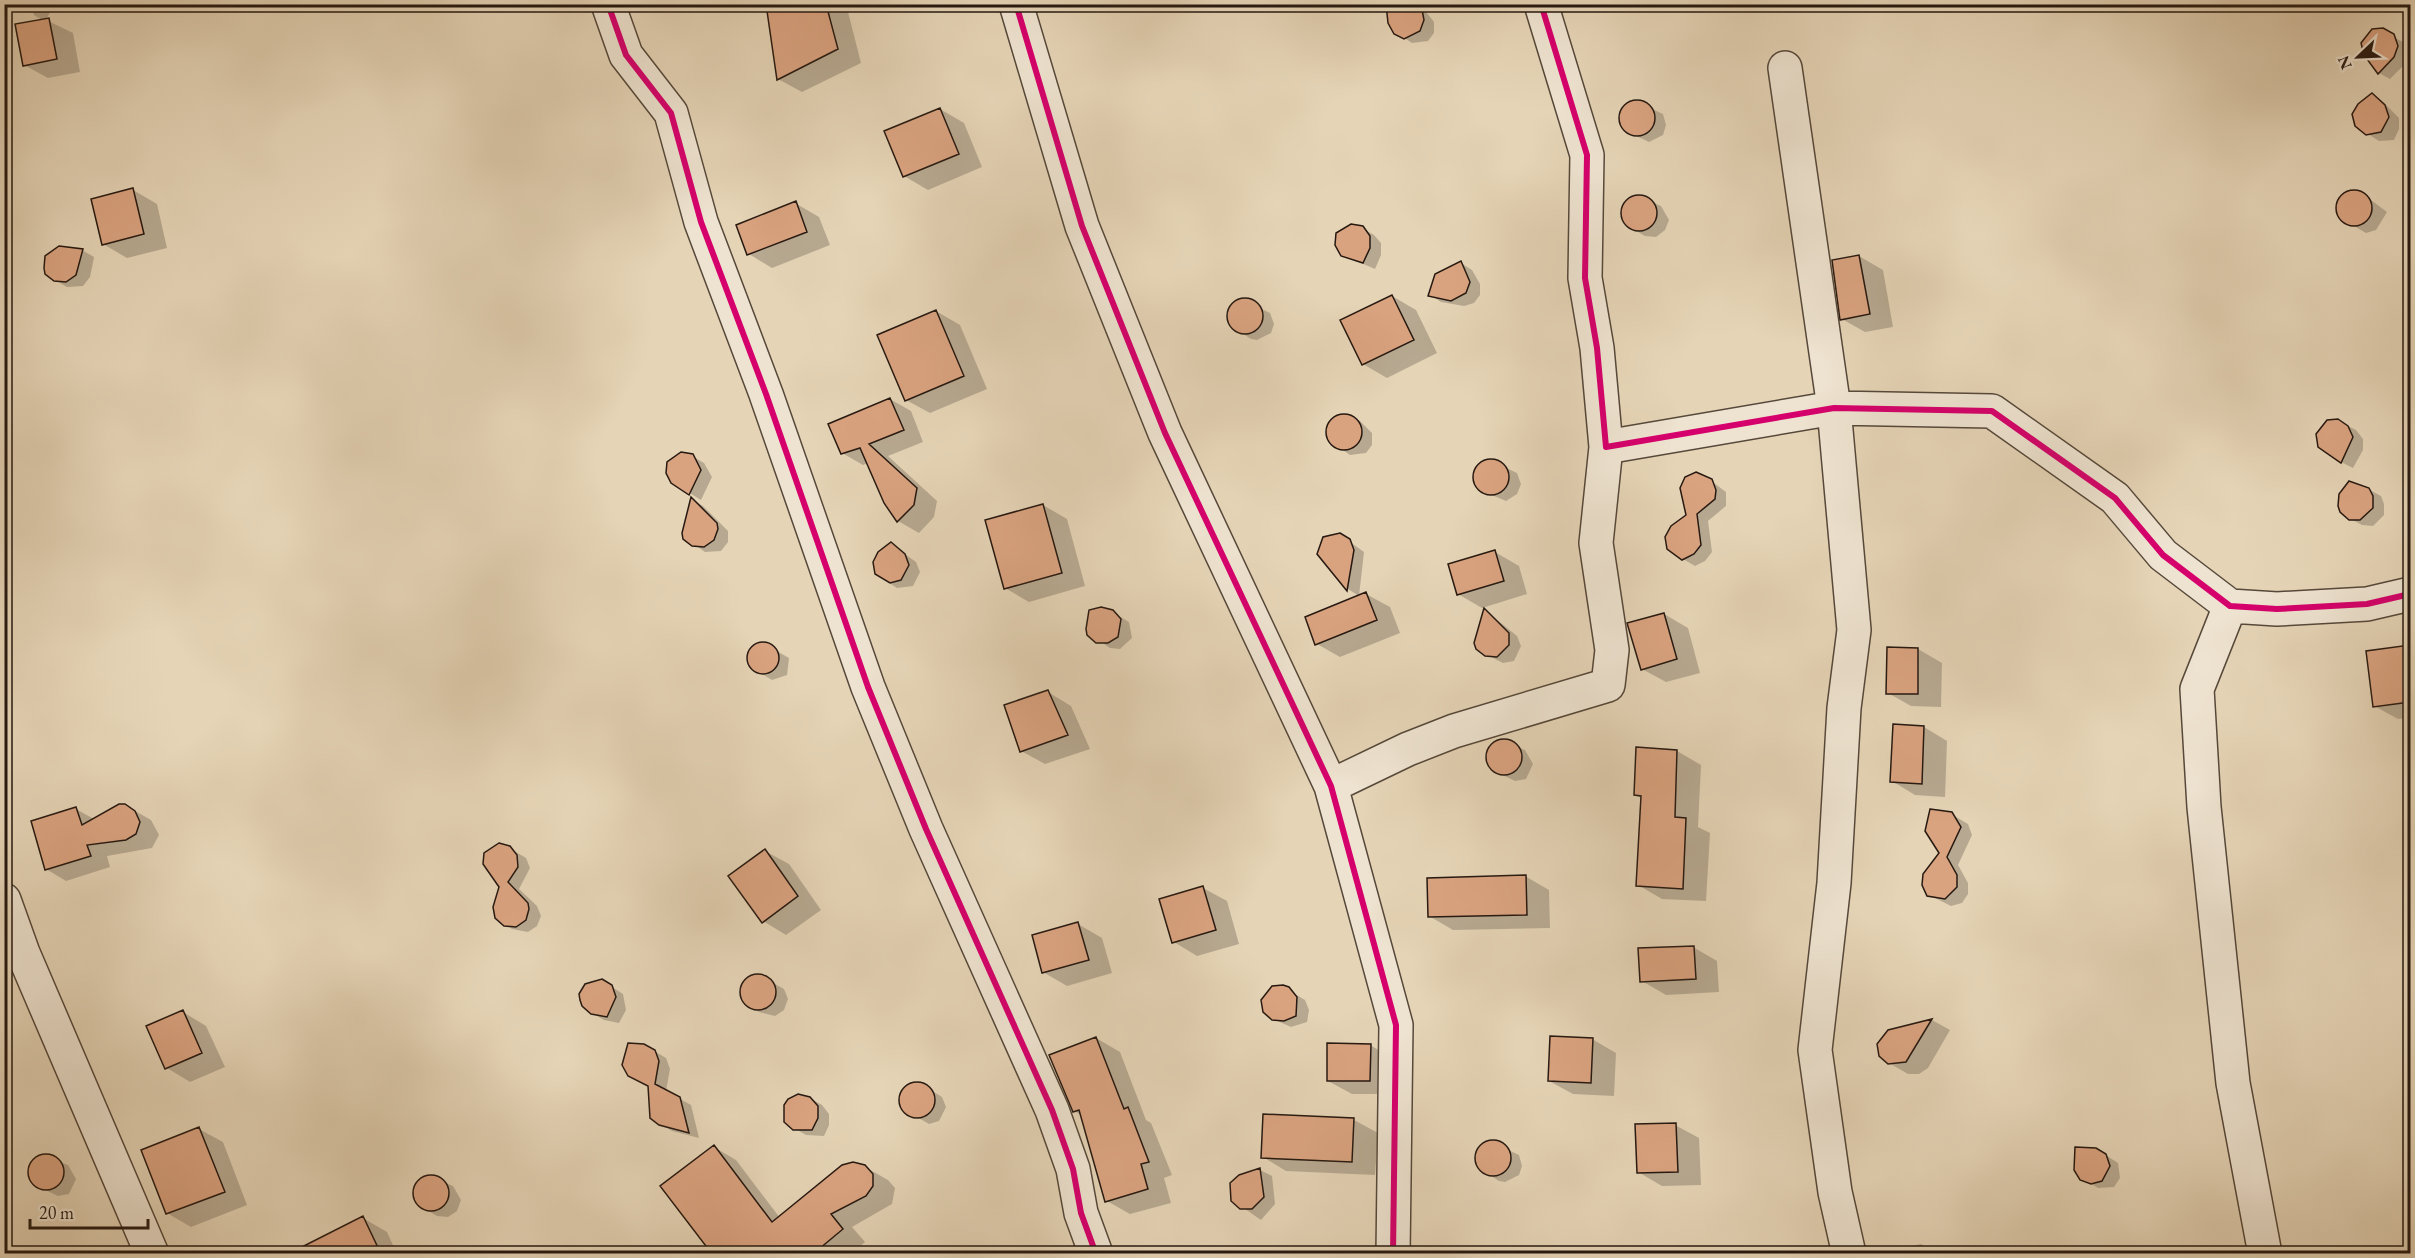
<svg xmlns="http://www.w3.org/2000/svg" width="2415" height="1258" viewBox="0 0 2415 1258" font-family="'EB Garamond',serif">
	<rect width="100%" height="100%" fill="#e5d4b6"/>
	<filter id="stains"><feTurbulence type="fractalNoise" baseFrequency=".00333" numOctaves="4"/><feColorMatrix values="0 0 0 0 .2 0 0 0 0 .09 0 0 0 0 .02 0 0 0 .5 -.17"/></filter>
	<radialGradient id="worn" r=".72"><stop offset=".6" stop-color="#630" stop-opacity="0"/><stop offset="1" stop-color="#630" stop-opacity=".3"/></radialGradient>
	<path fill="#0003" d="M30 4H54L46 20 73 33 80 72 48 78 24 65 44 21 34 15Z
		M784 4H841L847 8 861 63 802 92 778 79Z
		M1415 6 1427 13 1434 22V33L1428 41 1412 43 1391 29V12Z
		M2378 29 2405 43 2409 53 2406 63 2390 79 2379 73 2363 44 2368 34Z
		M2372 95 2383 102 2399 118V129L2394 140 2379 141 2360 129Z
		M1635 101 1663 114 1666 125 1663 135 1649 142 1626 131 1620 115 1625 106Z
		M940 109 964 123 982 167 928 190 904 176Z
		M133 190 157 204 167 248 127 258 103 244Z
		M2347 193 2363 194 2387 212 2376 230 2366 233 2339 217 2337 206Z
		M1637 196 1661 206 1669 220 1665 230 1656 237 1645 236 1633 229 1623 216 1624 206Z
		M795 203 819 217 830 245 772 268 749 254Z
		M1346 227 1362 228 1374 235 1381 243V255L1375 269 1347 257 1336 239Z
		M60 247 82 250 94 257 90 277 83 286 67 287 55 280 45 262 50 252Z
		M1859 256 1883 270 1893 327 1865 332 1842 319Z
		M1461 263 1472 270 1480 284V295L1474 303 1464 306 1441 302 1430 295Z
		M1392 296 1416 310 1437 353 1387 378 1363 364Z
		M1243 300 1270 313 1274 324 1271 333 1257 340 1251 339 1230 325 1228 314 1233 304Z
		M936 311 960 325 987 389 930 413 906 400Z
		M890 399 911 411 923 442 888 456 937 501 934 517 919 533 898 521 885 503 868 463 863 465 842 453Z
		M1348 414 1360 421 1372 433V445L1366 453 1350 455 1330 441 1327 430 1332 420Z
		M2338 421 2356 430 2363 439V450L2353 468 2341 462 2318 435 2323 425Z
		M692 456 704 463 712 477 701 500 672 482Z
		M1489 460 1517 473 1521 484 1517 494 1506 501 1480 490 1475 480 1476 469Z
		M1702 474 1726 492V506L1708 521 1712 552 1705 561 1695 566 1683 559 1691 475Z
		M2368 489 2381 496 2384 504V515L2373 526 2362 525 2349 518Z
		M692 499 703 506 728 531V542L721 551 705 552 685 538 683 527Z
		M1043 505 1067 519 1085 586 1029 602 1005 588Z
		M1339 534 1364 552 1359 596 1348 589 1319 554 1321 543 1328 535Z
		M891 544 916 562 920 572 913 586 897 588 876 574Z
		M1495 552 1519 566 1527 594 1482 608 1458 594Z
		M1366 594 1390 607 1400 633 1340 657 1317 644Z
		M1107 609 1129 622 1132 638 1120 649 1110 648 1089 634 1087 623 1090 612Z
		M1485 610 1517 636 1521 646 1514 661 1503 663 1481 652Z
		M1664 614 1688 628 1700 673 1666 682 1642 669Z
		M763 643 789 658 787 675 772 680 752 668 747 658 754 646Z
		M2410 647V718L2398 719 2374 706 2367 652Z
		M1918 649 1942 663 1941 707 1911 706 1888 693Z
		M1048 692 1071 706 1090 749 1045 764 1021 751Z
		M1924 727 1947 741 1945 797 1915 795 1892 781Z
		M1501 740 1525 750 1533 764 1526 779 1515 781 1492 770 1487 761 1492 745Z
		M1637 749 1677 751 1701 765 1698 827 1710 833 1706 901 1662 899 1638 885 1642 799 1635 794Z
		M130 808 151 820 159 835 152 848 107 856 110 867 66 881 46 869 76 809 94 819Z
		M1931 810 1946 811 1968 824 1972 835 1958 865 1968 883V894L1962 903 1951 906 1929 895 1940 853 1928 836 1926 825Z
		M504 845 526 858 530 868 519 889 537 906 541 916 537 926 528 932 512 929 500 922 501 886 486 870 484 859 494 846Z
		M765 851 789 864 821 910 786 935 763 921Z
		M1525 876 1549 890 1550 928 1453 930 1429 916Z
		M1203 888 1227 901 1239 944 1197 956 1174 942Z
		M1078 924 1102 938 1112 973 1067 986 1043 972Z
		M1693 947 1717 961 1719 992 1666 995 1642 981Z
		M759 975 784 989 788 999 784 1010 775 1016 759 1012 747 1005 742 996 747 980Z
		M601 980 623 994 626 1010 619 1023 604 1020 592 1013 581 995 591 981Z
		M1283 987 1305 1000 1309 1010 1307 1022 1291 1027 1273 1019Z
		M183 1012 206 1026 225 1067 190 1082 167 1068Z
		M1932 1020 1950 1030 1928 1068 1919 1074H1908L1889 1063V1031Z
		M1096 1038 1120 1052 1146 1120 1151 1123 1172 1175 1164 1178 1171 1203 1130 1214 1107 1201 1083 1116 1074 1111Z
		M1592 1039 1616 1053 1614 1096 1573 1094 1549 1081Z
		M644 1045 666 1058 670 1069 666 1091 691 1105 699 1138 672 1131 660 1124Z
		M1370 1045 1394 1059V1094H1352L1328 1081Z
		M921 1084 942 1097 946 1107 939 1121 929 1124 902 1108 900 1098 910 1085Z
		M810 1098 822 1105 829 1114V1125L824 1136 806 1135 794 1128Z
		M1354 1120 1378 1133 1375 1175 1286 1171 1263 1157Z
		M1675 1125 1699 1138 1701 1185 1662 1186 1638 1172Z
		M199 1129 223 1142 247 1205 191 1227 167 1213Z
		M1491 1142 1519 1155 1522 1166 1519 1175 1505 1182 1499 1181 1478 1167 1477 1156 1482 1146Z
		M714 1147 736 1160 780 1218 865 1167 888 1180 895 1188 892 1204 852 1227 865 1242 851 1254H714Z
		M2096 1149 2118 1163 2120 1178 2114 1187 2098 1188 2086 1181Z
		M44 1156 68 1165 76 1179 69 1194 58 1196 35 1185 30 1170 35 1160Z
		M1260 1170 1272 1176 1275 1204 1261 1220 1232 1200 1230 1190 1235 1180Z
		M429 1176 453 1186 461 1200 457 1211 448 1217 437 1216 415 1203 416 1186Z
		M363 1218 387 1232 397 1254H341Z
		M1921 1244 1937 1254H1882V1252Z"/>
	<path fill="#daa380" stroke="#261911" stroke-width="1.5" d="M766 4H826L838 49 777 80Z
		M1386 4H1421L1424 20 1420 31 1404 39 1394 34 1388 23Z
		M49 18 57 59 23 66 15 24Z
		M2383 28 2394 34 2398 46 2394 57 2378 74 2364 55 2361 43 2372 29Z
		M2372 93 2385 105 2389 117 2381 132 2366 135 2355 126 2352 114 2358 104Z
		M1619 118a18 18 0 1 1 36 0a18 18 0 1 1-36 0Z
		M940 108 959 154 903 177 884 131Z
		M133 188 144 234 102 245 91 199Z
		M2336 208a18 18 0 1 1 36 0a18 18 0 1 1-36 0Z
		M1621 213a18 18 0 1 1 36 0a18 18 0 1 1-36 0Z
		M796 201 807 232 747 255 736 225Z
		M1351 224 1363 226 1370 236V248L1363 263 1341 256 1335 245 1336 233Z
		M59 246 83 249 76 275 66 282 54 281 45 274 44 268 45 256Z
		M1859 255 1870 314 1840 320 1832 260Z
		M1461 261 1470 282 1466 293 1451 301 1428 296 1435 274Z
		M1392 295 1414 340 1362 365 1340 320Z
		M1227 316a18 18 0 1 1 36 0a18 18 0 1 1-36 0Z
		M936 310 964 376 905 401 877 335Z
		M890 398 904 430 869 444 917 488 914 505 897 522 884 503 860 448 841 454 828 424Z
		M1326 432a18 18 0 1 1 36 0a18 18 0 1 1-36 0Z
		M2338 419 2348 426 2353 437 2341 463 2318 447 2316 434 2327 420Z
		M681 452 693 454 701 470 689 495 671 483 666 473 667 462Z
		M1473 477a18 18 0 1 1 36 0a18 18 0 1 1-36 0Z
		M1696 472 1712 479 1716 490 1715 499 1697 514 1701 545 1694 554 1682 560 1667 549 1665 537 1671 526 1686 515 1680 488 1685 477Z
		M2349 481 2369 488 2373 496V508L2360 520H2349L2340 512 2338 506 2339 494Z
		M691 497 717 523 718 529 714 540 704 547 692 546 683 539 682 533Z
		M1043 504 1062 573 1004 589 985 520Z
		M1340 533 1350 539 1354 550 1347 591 1317 554 1323 537Z
		M891 542 905 554 909 565 901 580 890 583 875 574 873 562 878 552Z
		M1495 550 1504 581 1457 595 1448 564Z
		M1366 592 1377 620 1315 645 1305 617Z
		M1101 607 1113 610 1121 619 1118 637 1108 643H1096L1087 635 1086 629 1089 610Z
		M1484 608 1509 633V645L1497 657 1485 656 1476 649 1474 643Z
		M1664 613 1677 659 1641 670 1627 623Z
		M747 658a16 16 0 1 1 32 0a16 16 0 1 1-32 0Z
		M2410 645V702L2373 707 2366 651Z
		M1887 647 1918 648V694H1886Z
		M1048 690 1068 735 1020 752 1004 705Z
		M1893 724 1924 726 1922 784 1890 782Z
		M1486 757a18 18 0 1 1 36 0a18 18 0 1 1-36 0Z
		M1636 747 1677 750 1675 817 1686 818 1683 889 1636 886 1641 796 1634 795Z
		M119 804H125L135 811 140 822 136 834 126 840 87 845 91 856 45 870 31 821 76 807 82 825Z
		M1930 809 1952 812 1961 827 1947 857 1957 875V887L1945 899 1927 896 1922 885 1923 874 1939 853 1925 831Z
		M499 843 510 846 517 855 518 867 508 882 528 903 529 909 526 920 516 927 504 926 495 918 493 907 499 887 483 864 484 853Z
		M765 849 798 896 762 923 728 876Z
		M1526 875 1527 915 1428 917 1427 878Z
		M1203 886 1216 930 1172 943 1159 899Z
		M1078 922 1089 960 1042 973 1032 935Z
		M1694 946 1696 979 1640 982 1638 948Z
		M740 992a18 18 0 1 1 36 0a18 18 0 1 1-36 0Z
		M602 979 612 985 616 997 607 1017 591 1014 582 1006 580 1000 579 994 585 984Z
		M1283 985 1289 987 1297 997 1296 1016 1284 1021 1272 1020 1263 1012 1261 1000 1272 986Z
		M183 1010 202 1053 165 1069 146 1026Z
		M1932 1019 1906 1062 1888 1064 1879 1056 1877 1044 1888 1030Z
		M1550 1036 1593 1038 1591 1083 1548 1081Z
		M1096 1037 1124 1109 1128 1107 1149 1162 1141 1164 1148 1189 1105 1202 1079 1110 1073 1112 1049 1055Z
		M628 1043 644 1044 655 1050 659 1061 655 1084 680 1097 689 1133 659 1125 650 1118 648 1086 628 1076 622 1065Z
		M1327 1043 1371 1044 1370 1081H1327Z
		M899 1100a18 18 0 1 1 36 0a18 18 0 1 1-36 0Z
		M798 1094 810 1097 818 1106V1118L812 1130H793L784 1122V1105L788 1099Z
		M1263 1114 1354 1118 1352 1162 1261 1158Z
		M1676 1123 1678 1172 1637 1173 1635 1124Z
		M199 1127 225 1192 166 1214 141 1150Z
		M1475 1158a18 18 0 1 1 36 0a18 18 0 1 1-36 0Z
		M714 1145 772 1222 842 1165 853 1162 865 1165 873 1174V1186L866 1196 831 1214 843 1229 813 1254H712L660 1186Z
		M2075 1147 2096 1148 2106 1154 2110 1166 2102 1181 2091 1184 2080 1180 2074 1170Z
		M28 1172a18 18 0 1 1 36 0a18 18 0 1 1-36 0Z
		M1260 1168 1264 1197 1252 1209H1240L1231 1201 1230 1183 1239 1175Z
		M413 1193a18 18 0 1 1 36 0a18 18 0 1 1-36 0Z
		M363 1216 381 1254H288Z"/>
	<g fill="none" stroke-linecap="round" stroke-linejoin="round">
		<g stroke="#56483a" stroke-width="36">
			<path id="street" d="M608 4 626 55 671 113 701 222 766 394 868 687 926 829 1052 1110 1073 1169 1081 1213 1096 1254
				M1016 4 1082 226 1165 433 1331 786 1396 1025 1393 1254
				M1541 4 1587 155 1585 278 1597 348 1606 447 1834 408 1992 411 2115 498 2163 555 2230 606 2277 609 2367 604 2410 594
				M1785 68 1834 408 1854 630 1844 708 1834 883 1815 1050 1835 1192 1849 1254
				M2230 606 2197 689 2204 807 2233 1083 2265 1254
				M1331 786 1408 749 1454 731 1608 685 1612 650 1596 543 1606 447
				M4 900 23 953 152 1254"/>
		</g>
		<use href="#street" stroke="#eee3d0" stroke-width="33"/>
		<g stroke="#eee3d0" stroke-width="10">
			<path id="cycleway" d="M608 4 626 55 671 113 701 222 766 394 868 687 926 829 1052 1110 1073 1169 1081 1213 1096 1254
				M1016 4 1082 226 1165 433 1331 786 1396 1025 1393 1254
				M1541 4 1587 155 1585 278 1597 348 1606 447 1834 408 1992 411 2115 498 2163 555 2230 606 2277 609 2367 604 2410 594"/>
		</g>
		<use href="#cycleway" stroke="#d6006c" stroke-width="6"/>
	</g>
	<rect width="2415" height="1258" fill="none" stroke="#e5d4b6" stroke-width="24"/>
	<rect x="6" y="6" width="2403" height="1246" fill="none" stroke="#261911" stroke-width="3"/>
	<rect x="12" y="12" width="2391" height="1234" fill="none" stroke="#261911" stroke-width="1.5"/>
	<g transform="translate(2358 57) rotate(247)" stroke="#eee3d0" stroke-width="4.5" paint-order="stroke">
	<path d="M0-4.5L10 22L0 15L-10 22Z" fill="#261911"/>
	<text y="-9" font-size="16" font-weight="bold" text-anchor="middle" fill="#261911">N</text>
	</g>
	<path d="M30 1219v9h118v-9" fill="none" stroke="#261911" stroke-width="3"/>
	<text x="39" y="1219" font-size="18" fill="#261911" stroke="#eee3d0" stroke-width="4.5" paint-order="stroke">20 m</text>
	<rect width="100%" height="100%" filter="url(#stains)"/>
	<rect width="100%" height="100%" fill="url(#worn)"/>
</svg>
